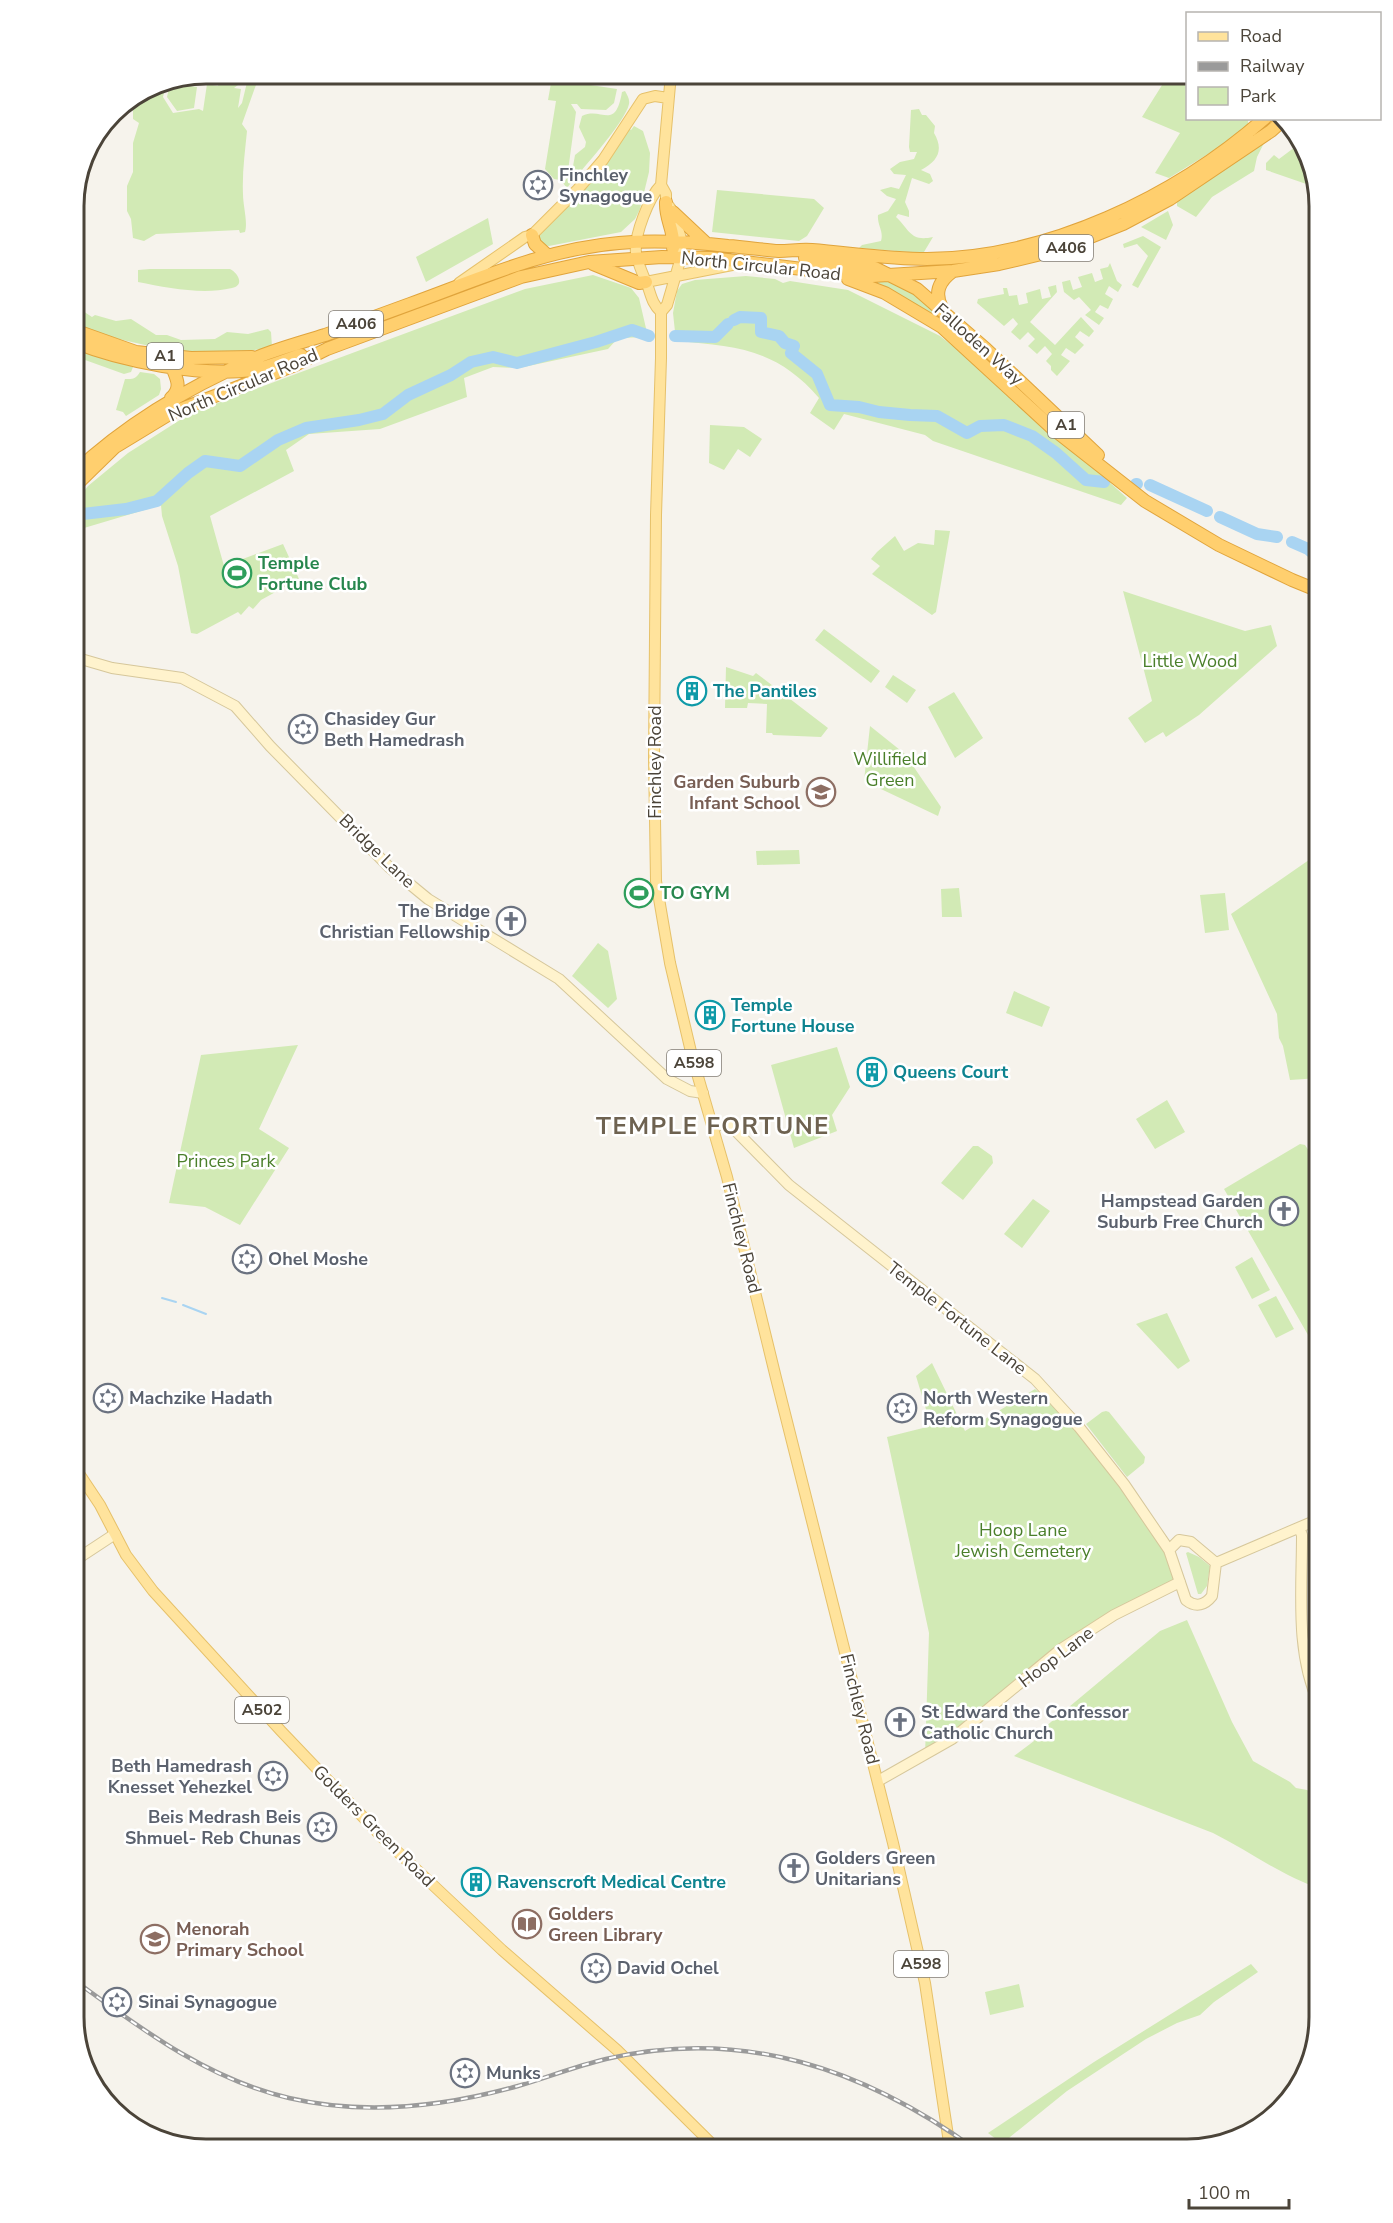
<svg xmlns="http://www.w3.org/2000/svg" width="1393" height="2223" viewBox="0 0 1393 2223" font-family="'Nunito Sans',sans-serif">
	<rect width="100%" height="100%" fill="#f6f3ec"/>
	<path fill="#d2eab5" d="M220 74H241L238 85 234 88 241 89 238 108 242 103 249 74H257V82L242 124 247 131C245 152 242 173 243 194 243 206 248 222 245 232L240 233 239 230 156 234 144 241 133 238 131 219 127 211V186L133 172V143L139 123 133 119V99L156 83 167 81 163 97 173 113 199 109 203 111 207 84 218 86Z
		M1169 74H1187L1188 118 1250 119 1248 121V125L1221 146 1169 178 1155 173 1180 133 1142 117Z
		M170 83 197 87 194 108 177 111 167 97Z
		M551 83 584 84 617 89 614 103 606 110 581 109 577 104H571L576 112 568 171 560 180 554 179 545 169 556 101 548 100Z
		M625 91C627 95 630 99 629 104 625 123 580 171 567 188L563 183 572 172 575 155 585 147 586 142 579 127 582 116C602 106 615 132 622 92Z
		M919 109 922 115H926L935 126 934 133C944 150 938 161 921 170L930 174 933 181 929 184 912 178 905 202 909 211V217L898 214 896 217C910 230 910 242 933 237L924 252 921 253 859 248 862 245 881 241C884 231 877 225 878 215L888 211 896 199 887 196 880 190 891 187 899 189 906 175 894 174 890 169 900 162 914 159 917 152H910L909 147 911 110Z
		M634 126 643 131 650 153 649 172 640 209 635 219 621 232 549 246 542 245 539 238 541 231 628 128 631 130Z
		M1295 135 1306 147 1315 187 1266 170V163L1274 155 1279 159 1295 147 1290 139Z
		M1264 143 1257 157 1254 171 1212 197 1196 217 1177 206V202L1180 197 1211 179Z
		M717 190 814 199 824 208 807 236 799 241 712 232Z
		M1168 211 1173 225 1166 240 1141 227Z
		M488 218 493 244 426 282 416 257Z
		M1143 236 1161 247 1138 288 1132 285 1148 256 1137 244 1124 248 1123 244Z
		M1110 263 1117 281 1122 285 1118 292 1109 286 1105 294 1113 299 1108 309 1100 305 1095 312 1104 318 1099 325 1085 315 1091 310 1079 297 1074 300 1064 292 1062 282 1070 280 1073 290 1082 287 1078 277 1092 273 1095 282 1103 279 1100 269 1108 267Z
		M150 269H230C238 273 245 285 232 288 203 295 168 288 138 282V270Z
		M593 275 631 288 639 298 648 337 618 338 608 349 519 368 493 367 464 378 467 397 380 429 309 434 286 450 294 471 210 516 224 566 283 544 299 579 261 600 253 609 249 606 241 615 238 612 197 634 191 633 178 566 162 516 161 505 74 531V504L88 486 128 453 191 413 525 289Z
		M746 276 775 279 783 283 790 281 848 290 940 336 990 375 1127 498 1121 505 933 441 925 435 844 414 834 430 810 413 819 398C777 349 737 346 676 341L673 313 677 291 682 284 695 280Z
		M864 280H890L915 294 958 334Z
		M1056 285 1057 292 1030 322 1055 345 1081 317 1094 331 1089 337 1080 331 1075 337 1084 345 1075 354 1066 348 1061 355 1070 361 1057 376 1051 370V366L1046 361 1052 354 1045 346 1037 354 1028 346 1035 339 1028 332 1020 340 1011 332 1018 324 1013 318 1004 326 977 303 978 299 1004 294 1003 288H1007L1009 296 1017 295 1019 305 1028 303 1026 293 1040 289 1042 299 1051 297 1048 287Z
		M74 305 92 317 95 315 116 321 131 319 156 335H167L181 340 215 339 227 332 248 334 268 329 271 332 272 347C205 361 137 347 74 325Z
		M74 347 133 367 131 372 124 374 74 356Z
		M140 372 154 374 160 379 161 389 159 395 126 416 123 412 116 410 125 379C133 379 136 379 140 372Z
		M710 425 744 427 762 439 750 457 738 449 724 470 709 463Z
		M935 530 950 531 936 612 932 615 872 574 880 566 871 559 877 552 895 536 904 551 918 543 934 545Z
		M1123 591 1245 631 1271 625 1277 646 1199 715 1166 737 1163 732 1145 743 1128 718 1152 701Z
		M824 629 880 671 871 683 815 640Z
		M726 667 753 676 756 673 828 728 821 737 773 735 772 733H766L767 704 748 703 747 708H725Z
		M893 675 916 690 907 703 885 687Z
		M954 692 983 738 955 758 928 707Z
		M870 726 905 754 941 807 938 816 864 781Z
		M799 850 800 864 757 865 756 851Z
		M1319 853V1078L1290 1080 1283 1046 1279 1038 1277 1014 1231 914Z
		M959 888 962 917H942L941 889Z
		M1225 893 1229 930 1205 933 1200 895Z
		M598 943 608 951 617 999 608 1008 572 976Z
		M1014 991 1050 1007 1042 1027 1006 1013Z
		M298 1045 259 1129 289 1148 240 1225 205 1207 169 1203 201 1055Z
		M837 1047 850 1087 832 1115 837 1131 794 1148 771 1065Z
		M1167 1100 1185 1132 1155 1149 1136 1119Z
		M1300 1144 1305 1145 1319 1166V1354L1224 1189Z
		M973 1146H978L992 1156 993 1163 963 1200 941 1183Z
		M1033 1199 1050 1211 1022 1248 1004 1234Z
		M1252 1257 1270 1290 1252 1299 1235 1267Z
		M1276 1296 1294 1329 1276 1338 1258 1305Z
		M1167 1313 1190 1361 1178 1369 1136 1324Z
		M932 1363 965 1431 1035 1389 1079 1427 1169 1550 1180 1582 1114 1615 925 1755 929 1633 887 1437 931 1426 916 1376Z
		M1106 1411 1109 1412 1145 1457 1144 1463 1127 1477 1086 1424 1102 1412Z
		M1188 1552 1199 1557 1210 1566 1207 1586 1201 1594H1198L1186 1553Z
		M1187 1620 1232 1722 1253 1761 1290 1782 1296 1788 1307 1790 1319 1798V1888C1282 1876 1249 1851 1213 1833L1014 1756 1034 1741 1039 1732 1160 1631Z
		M1251 1964 1258 1972 1214 2002 1200 2015 1177 2023 1146 2039 1067 2091 1010 2137 1004 2145 988 2133 1094 2062Z
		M1019 1984 1024 2007 990 2015 985 1992Z"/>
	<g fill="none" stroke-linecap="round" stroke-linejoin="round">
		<path stroke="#a9d4f2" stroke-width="2" d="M162 1298 176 1302
			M183 1305 206 1314"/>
		<path stroke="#a9d4f2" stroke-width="12" d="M734 320 740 317 761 318V332L779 336 785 343 794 346 791 353 817 374 830 405 859 407 879 412 910 415 937 416 967 433 980 426 1004 425 1032 436 1056 453 1086 480 1104 482
			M675 336 715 337 728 324
			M1136 484H1137
			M1150 485 1207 511
			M74 515 126 509 157 501 188 473 205 461 240 466 278 440 306 428 359 420 383 414 408 395 451 375 471 362 493 357 517 363 596 342 632 330 649 336
			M1220 517 1257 534 1277 537
			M1292 542 1308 549 1319 558"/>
		<g stroke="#d6c79b" stroke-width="12">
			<path id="secondary" d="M74 657 112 668 182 678 235 706 270 746 389 867 428 899 559 979 667 1079 690 1091 703 1093
				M713 1126 729 1124 789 1185 1035 1379 1079 1427 1124 1484 1169 1550
				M1299 1528 1302 1535C1302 1591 1295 1652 1319 1704
				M1179 1540 1191 1542 1216 1563 1212 1596C1205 1605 1196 1608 1186 1600L1169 1550Z
				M74 1561 115 1534
				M1216 1563 1319 1519
				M878 1781 952 1739 1061 1649 1114 1615 1180 1582"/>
		</g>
		<g stroke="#e6c16a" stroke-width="12">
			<path id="primary" d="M671 74 661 185 666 194V202L673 212 682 242 679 264 667 305 661 312V358L656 515 654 758 656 881 670 963 692 1056 727 1177 776 1378 893 1843 925 1983 950 2149
				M646 282 737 264
				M459 283 525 237 532 235 578 189 603 160 643 99 655 96 668 98
				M661 312C652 304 651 295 647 284 642 273 638 264 636 253 634 235 649 197 661 185
				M74 1466 100 1505 126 1555 153 1591 281 1731 383 1838 502 1950 617 2050 717 2149"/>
		</g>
		<g stroke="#e0a43c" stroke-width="14">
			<path id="highway" d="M666 202C665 220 675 231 673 248
				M673 212 706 243
				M532 235 535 244 547 255
				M805 258 848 262 875 268 917 289 986 349 1098 455
				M593 264 639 283 646 282
				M848 279 885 293 942 327 1052 428 1145 501 1219 545 1292 580 1319 591
				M942 308C934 293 939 281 953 271
				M74 330 136 352 191 358 252 357
				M74 342C121 361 201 377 252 370 268 368 284 360 301 355
				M171 398C182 388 177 379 172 367
				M74 473C128 422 190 386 258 357 280 348 303 342 325 335 353 325 382 314 410 304 479 279 545 249 619 243 655 240 692 242 728 246 745 247 763 250 779 251 790 251 801 249 812 250 850 253 888 259 927 259 1048 258 1175 197 1265 118
				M74 487 115 447 171 413 295 365 327 349 521 277 589 262 662 257 711 258 827 272 872 276 953 271 999 264 1058 250 1123 224 1170 199 1271 131 1282 121"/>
		</g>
		<use href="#secondary" stroke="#fff3cd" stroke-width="10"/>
		<use href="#primary" stroke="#ffe39c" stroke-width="10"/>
		<use href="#highway" stroke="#ffcf6e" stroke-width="12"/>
		<g stroke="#9a9a9a" stroke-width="4.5">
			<path id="rail" d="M74 1980C140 2028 207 2079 289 2098 366 2116 443 2107 518 2086 548 2077 577 2066 606 2059 744 2027 864 2069 975 2149"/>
		</g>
		<use href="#rail" stroke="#fff" stroke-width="2" stroke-dasharray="7" stroke-linecap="butt"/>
	</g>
	<defs>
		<g id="synagogue-ring" transform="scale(1.5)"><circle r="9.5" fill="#fff" stroke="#6b7280" stroke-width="1.5"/><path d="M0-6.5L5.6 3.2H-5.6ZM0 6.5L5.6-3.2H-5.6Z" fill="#6b7280"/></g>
		<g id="stadium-ring" transform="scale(1.5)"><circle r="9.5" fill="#fff" stroke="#2e9e5b" stroke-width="1.5"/><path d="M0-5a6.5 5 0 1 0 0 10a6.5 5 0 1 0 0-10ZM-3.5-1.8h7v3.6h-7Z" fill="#2e9e5b"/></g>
		<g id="building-ring" transform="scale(1.5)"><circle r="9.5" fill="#fff" stroke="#0f9aa8" stroke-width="1.5"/><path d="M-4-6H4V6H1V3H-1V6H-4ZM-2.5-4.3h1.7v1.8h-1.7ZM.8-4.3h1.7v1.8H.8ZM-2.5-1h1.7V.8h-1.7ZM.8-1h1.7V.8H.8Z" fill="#0f9aa8"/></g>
		<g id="school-ring" transform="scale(1.5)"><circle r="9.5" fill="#fff" stroke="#8d6e63" stroke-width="1.5"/><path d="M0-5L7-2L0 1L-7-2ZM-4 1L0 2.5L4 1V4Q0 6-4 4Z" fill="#8d6e63"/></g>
		<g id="church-ring" transform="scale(1.5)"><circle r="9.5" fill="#fff" stroke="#6b7280" stroke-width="1.5"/><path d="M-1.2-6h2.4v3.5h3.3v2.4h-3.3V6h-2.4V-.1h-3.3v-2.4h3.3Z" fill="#6b7280"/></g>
		<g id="library-ring" transform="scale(1.5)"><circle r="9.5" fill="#fff" stroke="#8d6e63" stroke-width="1.5"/><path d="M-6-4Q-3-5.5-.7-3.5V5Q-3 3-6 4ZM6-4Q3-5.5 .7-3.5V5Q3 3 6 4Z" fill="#8d6e63"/></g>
	</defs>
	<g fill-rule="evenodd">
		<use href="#synagogue-ring" x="538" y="185"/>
		<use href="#stadium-ring" x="237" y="573"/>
		<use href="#building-ring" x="692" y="691"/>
		<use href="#synagogue-ring" x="303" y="729"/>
		<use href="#school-ring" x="821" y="792"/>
		<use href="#stadium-ring" x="639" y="893"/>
		<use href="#church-ring" x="511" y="921"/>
		<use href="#building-ring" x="710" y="1015"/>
		<use href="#building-ring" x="872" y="1072"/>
		<use href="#church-ring" x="1284" y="1211"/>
		<use href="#synagogue-ring" x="247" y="1259"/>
		<use href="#synagogue-ring" x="108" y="1398"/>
		<use href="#synagogue-ring" x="902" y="1408"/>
		<use href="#church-ring" x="900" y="1722"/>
		<use href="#synagogue-ring" x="273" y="1776"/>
		<use href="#synagogue-ring" x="322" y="1827"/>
		<use href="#church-ring" x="794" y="1868"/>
		<use href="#building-ring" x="476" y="1882"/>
		<use href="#library-ring" x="527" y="1924"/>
		<use href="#school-ring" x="155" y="1939"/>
		<use href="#synagogue-ring" x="596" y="1968"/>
		<use href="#synagogue-ring" x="117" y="2002"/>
		<use href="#synagogue-ring" x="465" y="2073"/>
	</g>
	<g text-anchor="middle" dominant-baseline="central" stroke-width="5" stroke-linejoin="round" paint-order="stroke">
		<g fill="#fff" stroke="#817c74" stroke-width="1.5">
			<rect x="1039" y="235" width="54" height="26" rx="4.5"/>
			<rect x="329" y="311" width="54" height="26" rx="4.5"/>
			<rect x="147" y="343" width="36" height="26" rx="4.5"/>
			<rect x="1048" y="412" width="36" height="26" rx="4.5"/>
			<rect x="667" y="1050" width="54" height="26" rx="4.5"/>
			<rect x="235" y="1697" width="54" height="26" rx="4.5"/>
			<rect x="894" y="1951" width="54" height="26" rx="4.5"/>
		</g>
		<g font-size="16" font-weight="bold" fill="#4b4439">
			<text x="1066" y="248">A406</text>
			<text x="356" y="324">A406</text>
			<text x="165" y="356">A1</text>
			<text x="1066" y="425">A1</text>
			<text x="694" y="1063">A598</text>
			<text x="262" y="1710">A502</text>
			<text x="921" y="1964">A598</text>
		</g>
		<g font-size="18" font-weight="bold" fill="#5b616d" stroke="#fff" text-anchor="start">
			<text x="559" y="175">Finchley<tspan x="559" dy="21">Synagogue</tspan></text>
			<text x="324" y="719">Chasidey Gur<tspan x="324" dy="21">Beth Hamedrash</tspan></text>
			<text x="490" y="911" text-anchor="end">The Bridge<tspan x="490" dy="21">Christian Fellowship</tspan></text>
			<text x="1263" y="1201" text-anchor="end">Hampstead Garden<tspan x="1263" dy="21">Suburb Free Church</tspan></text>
			<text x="268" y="1259">Ohel Moshe</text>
			<text x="129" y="1398">Machzike Hadath</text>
			<text x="923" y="1398">North Western<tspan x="923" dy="21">Reform Synagogue</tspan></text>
			<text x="921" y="1712">St Edward the Confessor<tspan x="921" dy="21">Catholic Church</tspan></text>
			<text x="252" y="1766" text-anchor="end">Beth Hamedrash<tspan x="252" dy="21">Knesset Yehezkel</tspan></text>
			<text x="301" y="1817" text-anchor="end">Beis Medrash Beis<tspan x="301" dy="21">Shmuel- Reb Chunas</tspan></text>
			<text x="815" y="1858">Golders Green<tspan x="815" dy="21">Unitarians</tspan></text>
			<text x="617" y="1968">David Ochel</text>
			<text x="138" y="2002">Sinai Synagogue</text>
			<text x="486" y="2073">Munks</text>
		</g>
		<g font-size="18" fill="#4b4439" stroke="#fff">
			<text transform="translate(761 266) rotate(6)">North Circular Road</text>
			<text transform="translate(979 344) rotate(42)">Falloden Way</text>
			<text transform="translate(243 385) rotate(-23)">North Circular Road</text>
			<text transform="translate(655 762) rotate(-90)">Finchley Road</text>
			<text transform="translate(377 851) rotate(44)">Bridge Lane</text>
			<text transform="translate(742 1238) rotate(76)">Finchley Road</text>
			<text transform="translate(957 1318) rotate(38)">Temple Fortune Lane</text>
			<text transform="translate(1056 1657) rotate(-37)">Hoop Lane</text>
			<text transform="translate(860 1709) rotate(76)">Finchley Road</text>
			<text transform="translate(374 1826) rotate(45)">Golders Green Road</text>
		</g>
		<g font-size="18" font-weight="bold" fill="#27864d" stroke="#fff" text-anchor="start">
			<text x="258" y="563">Temple<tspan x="258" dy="21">Fortune Club</tspan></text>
			<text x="660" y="893">TO GYM</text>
		</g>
		<g font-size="18" fill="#4a7f2a" stroke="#fff">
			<text x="1190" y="661">Little Wood</text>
			<text x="890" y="759">Willifield<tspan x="890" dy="21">Green</tspan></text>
			<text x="226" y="1161">Princes Park</text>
			<text x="1023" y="1530">Hoop Lane<tspan x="1023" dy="21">Jewish Cemetery</tspan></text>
		</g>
		<g font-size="18" font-weight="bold" fill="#0d838f" stroke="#fff" text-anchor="start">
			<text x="713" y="691">The Pantiles</text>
			<text x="731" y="1005">Temple<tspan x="731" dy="21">Fortune House</tspan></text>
			<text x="893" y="1072">Queens Court</text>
			<text x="497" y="1882">Ravenscroft Medical Centre</text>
		</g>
		<g font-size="18" font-weight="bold" fill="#785e54" stroke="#fff" text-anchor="start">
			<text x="800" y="782" text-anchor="end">Garden Suburb<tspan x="800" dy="21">Infant School</tspan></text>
			<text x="548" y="1914">Golders<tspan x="548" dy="21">Green Library</tspan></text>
			<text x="176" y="1929">Menorah<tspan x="176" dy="21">Primary School</tspan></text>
		</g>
		<g font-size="24" font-weight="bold" letter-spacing="1.5" fill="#6e6250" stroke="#fff">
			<text x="713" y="1126">TEMPLE FORTUNE</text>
		</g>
	</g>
	<path d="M0 0H1393V2223H0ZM206 84H1187A122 122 0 0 1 1309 206V2017A122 122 0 0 1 1187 2139H206A122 122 0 0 1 84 2017V206A122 122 0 0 1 206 84Z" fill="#fff" fill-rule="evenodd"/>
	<path fill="none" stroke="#4b4439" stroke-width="3" d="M206 84H1187A122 122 0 0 1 1309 206V2017A122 122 0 0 1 1187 2139H206A122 122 0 0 1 84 2017V206A122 122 0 0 1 206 84Z"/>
	<rect x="1186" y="12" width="195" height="108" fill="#ffffff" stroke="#b7b4b0" stroke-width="1.5"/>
	<rect x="1198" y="32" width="30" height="9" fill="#ffe39c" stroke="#b7b4b0" stroke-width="1.5"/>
	<text x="1240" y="42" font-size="18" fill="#4b4439">Road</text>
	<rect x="1198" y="62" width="30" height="9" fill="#9a9a9a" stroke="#b7b4b0" stroke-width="1.5"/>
	<text x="1240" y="72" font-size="18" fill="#4b4439">Railway</text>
	<rect x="1198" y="87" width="30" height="18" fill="#d2eab5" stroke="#b7b4b0" stroke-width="1.5"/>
	<text x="1240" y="102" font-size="18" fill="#4b4439">Park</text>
	<path d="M1189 2199v9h100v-9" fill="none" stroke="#4b4439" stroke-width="3"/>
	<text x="1198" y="2199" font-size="18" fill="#4b4439" stroke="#ffffff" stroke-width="4.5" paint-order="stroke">100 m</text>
</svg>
